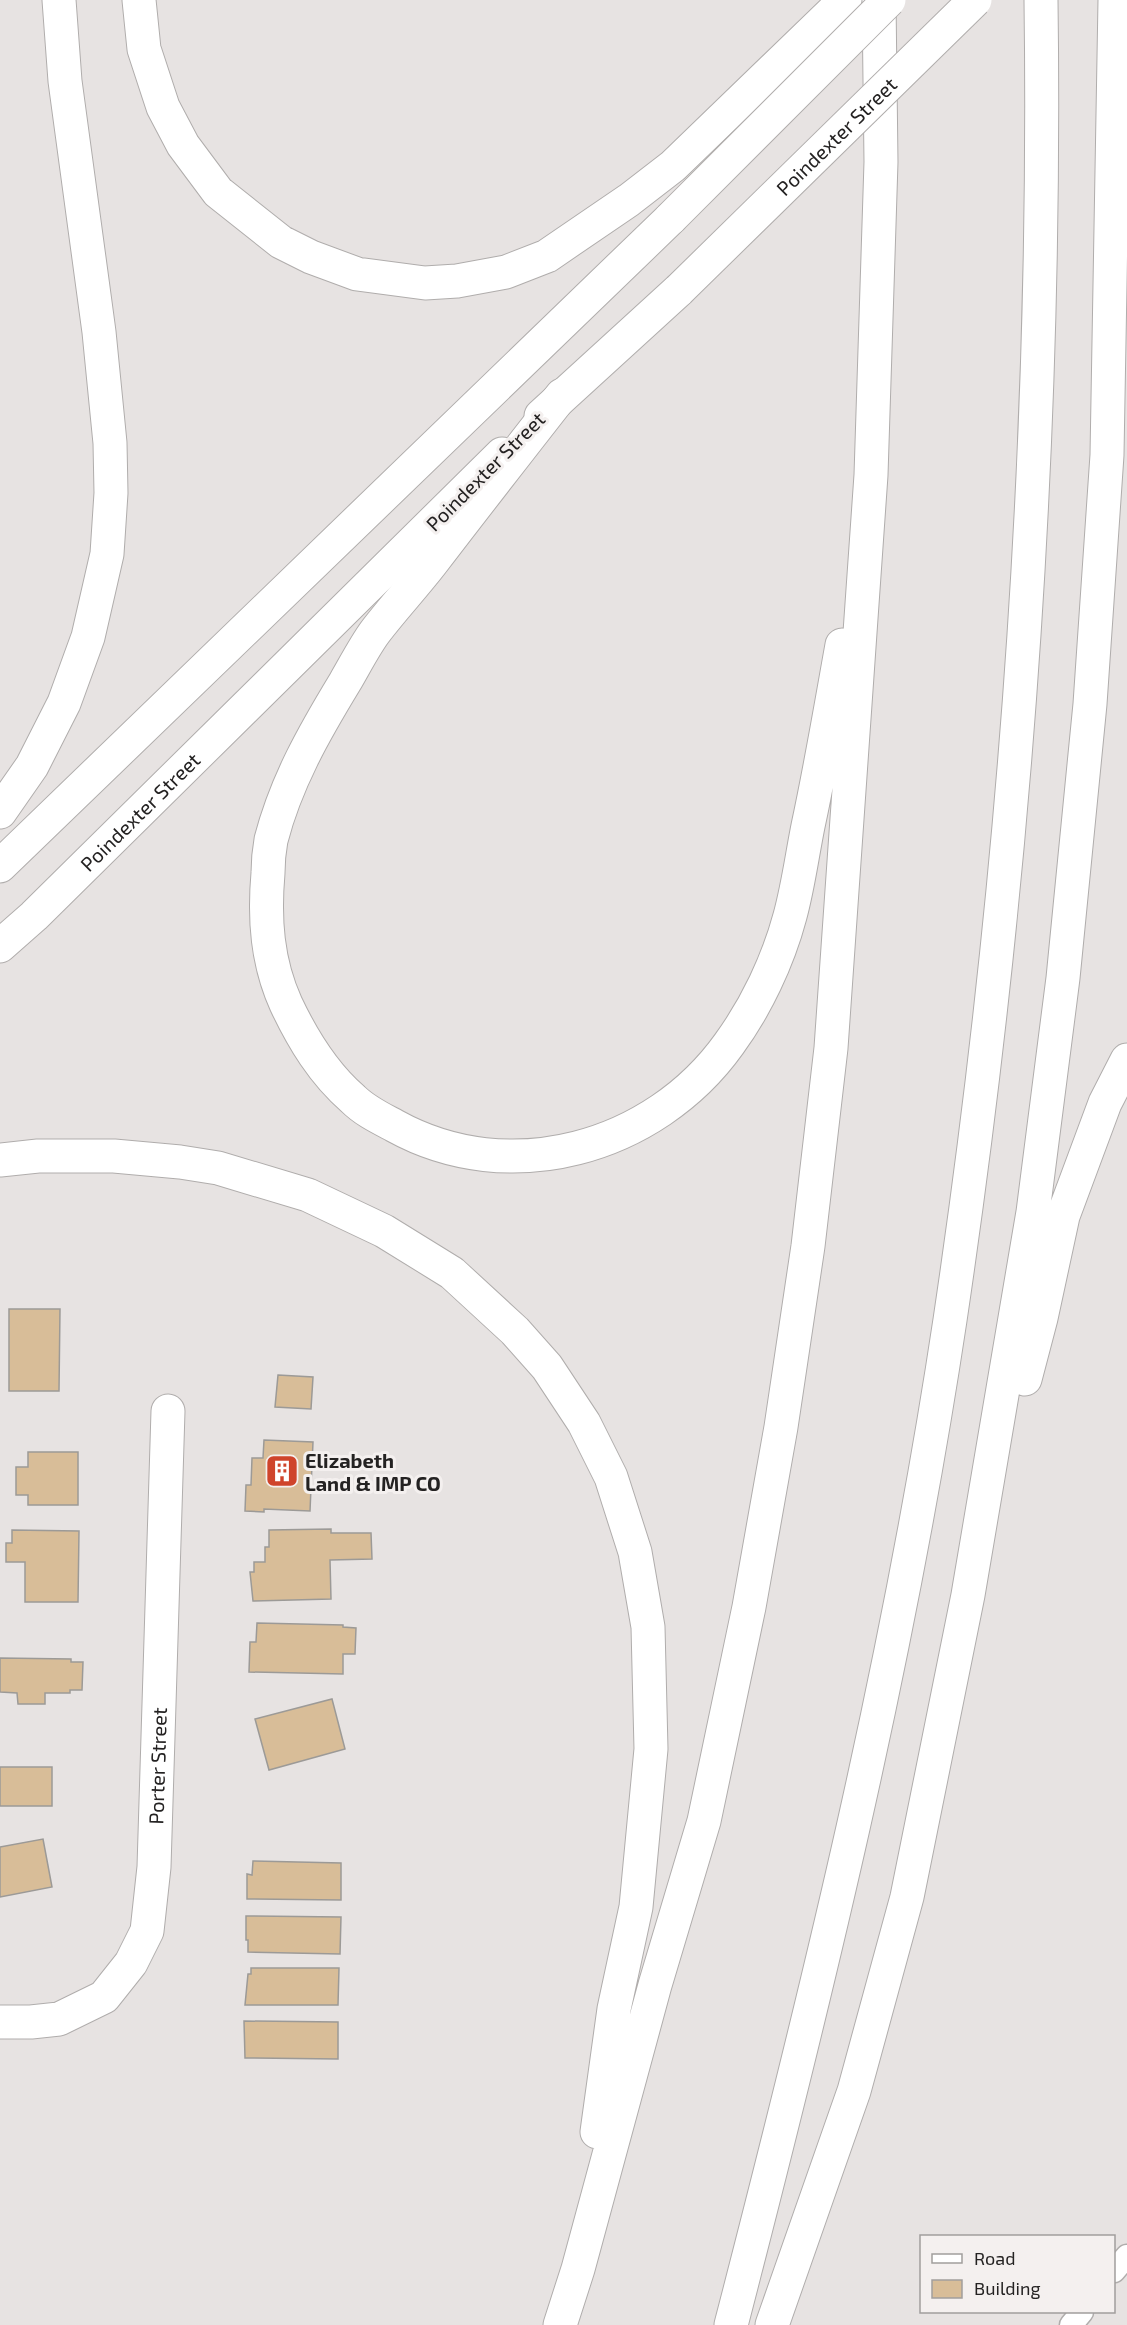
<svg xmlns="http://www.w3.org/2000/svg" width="1127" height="2325" viewBox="0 0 1127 2325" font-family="'Exo 2',sans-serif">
	<rect width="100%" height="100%" fill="#e7e3e2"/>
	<path fill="#d8bd98" stroke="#9c9a97" stroke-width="1.5" d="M9 1309H60L59 1391H9Z
		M278 1375 313 1377 311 1409 275 1407Z
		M264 1440 313 1442 310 1511 264 1509V1512L245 1511 246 1485H251L252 1458H263Z
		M28 1452H78V1505H28V1495H16V1467H28Z
		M331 1529V1533H371L372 1559 330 1560 331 1599 253 1601 250 1572H254V1562H265V1547H269V1530Z
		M12 1530 79 1531 78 1602H25V1562H6V1543H12Z
		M257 1623 343 1625V1627L356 1628 355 1654H343V1674L249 1672 250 1642H256Z
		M0 1658 71 1659V1662H83L82 1690H70V1693H45V1704H18L17 1693 0 1692Z
		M332 1699 345 1749 269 1770 255 1719Z
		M0 1767H52V1806H0Z
		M43 1839 52 1887 0 1897V1847Z
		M253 1861 341 1863V1900L247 1899V1874L252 1875Z
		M246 1916 341 1917 340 1954 248 1952V1940H246Z
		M251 1968H339L338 2005H245L248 1974H251Z
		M244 2021 338 2022V2059L245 2058Z"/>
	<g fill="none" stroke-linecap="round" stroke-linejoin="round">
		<g stroke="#b0adac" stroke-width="25">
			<path id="service" d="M1114 2271 1127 2256
				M1071 2325 1082 2312"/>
		</g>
		<g stroke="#b0adac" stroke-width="35">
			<g id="minor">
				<path id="s1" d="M0 2022H31L59 2019 104 1997 131 1963 147 1931 154 1867 168 1411"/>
			</g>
		</g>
		<g stroke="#b0adac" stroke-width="35">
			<g id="primary">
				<path d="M541 416 679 290"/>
				<path d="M0 866 671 218"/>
				<path id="s2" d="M0 946 34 916 502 454"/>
			</g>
		</g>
		<g stroke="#b0adac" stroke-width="35">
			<path id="motorway" d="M139 0 144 49 163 107 183 145 218 192 281 242 311 257 357 274 425 283 457 281 506 272 547 256 629 200 673 166 845 0
				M562 395C519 450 476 505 434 560 415 585 394 607 375 632 364 647 355 665 345 682 314 733 286 782 271 840 269 851 268 862 268 873 264 919 267 962 286 1004 303 1040 323 1073 353 1099 365 1111 380 1118 395 1126 509 1189 654 1149 729 1044 756 1007 778 961 790 916 798 887 802 856 808 826 821 766 831 706 842 645
				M0 812 32 766 64 703 88 637 107 554 111 493 110 443 99 332 65 81 59 0
				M0 1160 38 1156H114L180 1162 218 1168 308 1195 384 1231 452 1273 515 1331 547 1367 584 1423 611 1477 635 1552 648 1627 651 1749 636 1907 614 2009 597 2132
				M1025 1379 1041 1318 1063 1216 1105 1103 1127 1060
				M560 2325 578 2269 655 1985 704 1821 749 1607 781 1427 808 1246 831 1048 871 475 881 162 879 0
				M731 2325C817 1993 899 1659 950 1320 1015 883 1047 442 1041 0
				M772 2325 854 2091 907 1897 968 1595 1033 1212 1063 978 1090 704 1107 455 1115 0"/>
		</g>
		<use href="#service" stroke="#fff" stroke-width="22"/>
		<use href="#minor" stroke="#fff" stroke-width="33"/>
		<use href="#primary" stroke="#fff" stroke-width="33"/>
		<use href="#motorway" stroke="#fff" stroke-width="33"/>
		<g stroke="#b0adac" stroke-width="35" stroke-linecap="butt">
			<g id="primary-bridge">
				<path d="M671 218 889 0"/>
				<path id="s3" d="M679 290 975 0"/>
			</g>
		</g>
		<use href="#primary-bridge" stroke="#fff" stroke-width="33"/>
	</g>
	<defs>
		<g id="building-square" transform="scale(1.725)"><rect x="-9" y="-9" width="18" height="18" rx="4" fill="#cf442b" stroke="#f4f0ef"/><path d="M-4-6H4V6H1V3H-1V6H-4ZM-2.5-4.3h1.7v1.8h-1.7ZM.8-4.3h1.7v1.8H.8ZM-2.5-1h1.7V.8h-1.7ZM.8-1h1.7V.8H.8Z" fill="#fff"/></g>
	</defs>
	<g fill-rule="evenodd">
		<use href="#building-square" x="282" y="1471"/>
	</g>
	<g text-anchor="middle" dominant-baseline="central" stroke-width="6" stroke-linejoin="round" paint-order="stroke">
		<g font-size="20" fill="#242222" stroke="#f4f0ef">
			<text stroke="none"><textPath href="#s3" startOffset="220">Poindexter Street</textPath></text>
			<text transform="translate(485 471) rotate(-45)">Poindexter Street</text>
			<text stroke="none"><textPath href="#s2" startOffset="194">Poindexter Street</textPath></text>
			<text stroke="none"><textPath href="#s1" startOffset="354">Porter Street</textPath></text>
		</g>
		<g font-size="20" font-weight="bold" fill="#242222" stroke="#f4f0ef" text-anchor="start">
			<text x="305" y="1460">Elizabeth<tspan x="305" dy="23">Land &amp; IMP CO</tspan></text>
		</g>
	</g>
	<rect x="920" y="2235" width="195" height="78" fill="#f4f0ef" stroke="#a19e9d" stroke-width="1.5"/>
	<rect x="932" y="2254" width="30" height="9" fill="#ffffff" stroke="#a19e9d" stroke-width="1.5"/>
	<text x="974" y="2265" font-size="18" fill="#242222">Road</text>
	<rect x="932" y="2280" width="30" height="18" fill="#d8bd98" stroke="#a19e9d" stroke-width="1.5"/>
	<text x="974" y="2295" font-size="18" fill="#242222">Building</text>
</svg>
